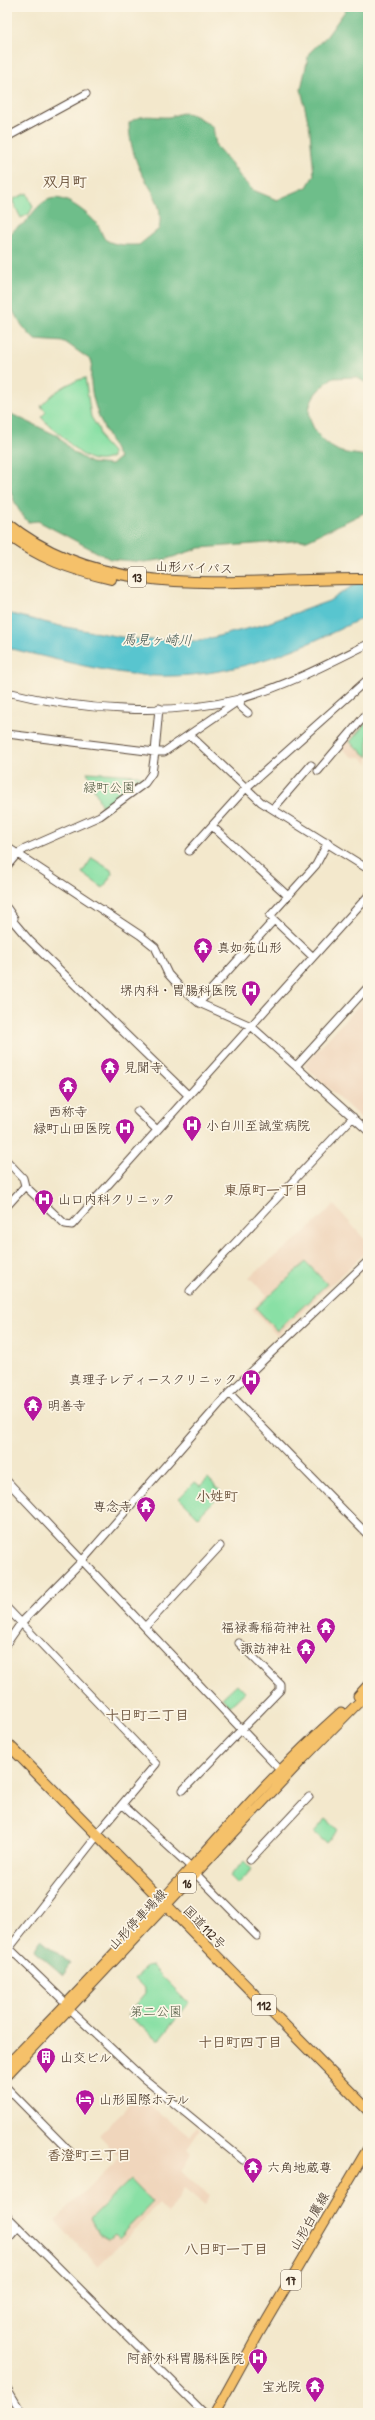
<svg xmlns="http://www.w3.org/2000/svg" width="375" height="2420" viewBox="0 0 375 2420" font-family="'Patrick Hand','Klee One',sans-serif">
	<rect width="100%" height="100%" fill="#fcf5e5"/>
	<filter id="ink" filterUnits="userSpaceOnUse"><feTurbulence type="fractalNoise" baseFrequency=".025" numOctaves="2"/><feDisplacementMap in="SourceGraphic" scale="8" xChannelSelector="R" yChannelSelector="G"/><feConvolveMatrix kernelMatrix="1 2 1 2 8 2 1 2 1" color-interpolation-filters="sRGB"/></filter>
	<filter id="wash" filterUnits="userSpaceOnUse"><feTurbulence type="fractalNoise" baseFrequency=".012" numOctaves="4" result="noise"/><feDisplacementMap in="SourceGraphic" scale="16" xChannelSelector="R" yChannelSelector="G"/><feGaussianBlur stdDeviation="0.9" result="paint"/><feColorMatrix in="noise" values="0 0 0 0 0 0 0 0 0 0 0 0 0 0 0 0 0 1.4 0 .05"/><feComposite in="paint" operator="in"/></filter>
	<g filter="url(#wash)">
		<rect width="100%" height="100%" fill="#f3e8cc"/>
		<path fill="#f0d6bc" d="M368 714V764L361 757H352L341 748Z
			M368 995V1125L304 1065Z
			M334 1205 368 1243V1250L277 1336 252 1309 267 1295 249 1277 303 1234Z
			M136 2093 190 2137 197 2127 200 2129 187 2148 192 2152 182 2172 210 2196 204 2205 184 2189 168 2214 159 2204 98 2266 55 2221 120 2157 99 2135 126 2108Z"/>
		<path fill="#89e0a5" stroke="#628562" d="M27 193 33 207 29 214 21 218 13 202 14 199Z
			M85 378 91 417 98 428 102 441 112 452V457C91 468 76 450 62 436 55 430 47 424 41 417L46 412 41 406C54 392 66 383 85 378Z
			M368 720V757L350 742Z
			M87 772 139 775 143 780 102 807Z
			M92 858 111 870 112 874 103 888 82 873Z
			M306 1262 327 1284 277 1331 256 1308Z
			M208 1478 222 1493 198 1517 179 1498 195 1482 200 1486Z
			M237 1684 245 1692 230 1706 222 1698Z
			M326 1819 338 1830 326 1843 314 1832Z
			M244 1861 252 1869 238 1884 230 1876Z
			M152 1966 189 2003 159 2040 127 2015 145 1994V1989L135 1979 146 1967Z
			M130 2180 152 2203 118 2238 114 2234 108 2239 100 2235 91 2218Z"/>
		<path fill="#6ebe8a" stroke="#547454" d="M346 7H368V384L356 377 332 378C327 382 321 387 316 393 300 413 315 438 335 449 344 455 358 453 368 457V511L307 540 200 548 167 559 144 562 110 559 38 521 28 522C0 492 7 451 7 412L58 436 73 452 91 463 111 465 119 458C103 426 86 399 92 361L65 342 35 340C0 305 7 287 7 241 15 223 21 229 29 218 45 196 56 192 79 208 86 213 92 218 97 224 101 229 102 237 106 240 116 246 128 245 139 245L159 229C164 205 152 192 141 172 134 158 129 139 129 123 142 112 154 118 169 117 174 116 179 113 184 113 194 113 205 122 213 127L216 146 231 163 241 178 253 190 277 200 307 187 314 175 310 131 301 89 309 53 327 36 345 11Z
			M41 1940 71 1964 63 1975 34 1950Z"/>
		<path fill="#58c5cf" stroke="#4a7876" d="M368 576V615C295 653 215 685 131 674 90 669 48 657 7 648V613L60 626 133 639 199 641 262 625 329 601Z"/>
	</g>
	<g filter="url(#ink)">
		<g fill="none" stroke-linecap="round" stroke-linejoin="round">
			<g stroke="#574638" stroke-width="9">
				<path id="minor" d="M7 137 86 94
					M7 692C78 710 168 717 239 699 282 688 328 664 368 644
					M241 698 240 706 248 713
					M7 734 155 752 159 708
					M190 735 261 802 368 869
					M318 771 368 712
					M273 809 311 765
					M212 826 288 896
					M7 847 140 935 155 947 168 974 179 986 199 1003 251 1026 368 1131
					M189 851 246 788 368 679
					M7 866 17 854 25 849 100 816 145 783 152 773 155 752H164L238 701
					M7 908 14 918
					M12 920 29 940 188 1095
					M313 957 270 916 316 865 328 842
					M199 1003 274 920
					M297 1065 368 987
					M137 1111 156 1129
					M7 1161 23 1178 25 1186
					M7 1206 25 1186 65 1224 72 1225 368 896
					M190 1291 353 1117
					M229 1393 368 1535
					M7 1481 281 1771
					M7 1608 156 1764 96 1835
					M145 1627 220 1546
					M7 1643 21 1623 82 1561 229 1393 368 1261
					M183 1790 280 1690V1684L239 1643
					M122 1804 191 1867
					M250 1860 309 1797
					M195 1873 257 1936
					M7 1946 66 2003
					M7 1951 97 1836
					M70 2010 142 2077 243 2160
					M7 2088 73 2155
					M7 2216 204 2413
					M7 2230 13 2222
					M7 2240 18 2227
					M7 2388 22 2413"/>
			</g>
			<g stroke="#574638" stroke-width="11">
				<path id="major" d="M358 1696 368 1685
					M7 2065C44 2027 81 1989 118 1949 191 1870 260 1784 341 1712
					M7 2075 302 1760 368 1693
					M215 2413 258 2335 368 2148"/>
			</g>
			<g stroke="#574638" stroke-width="12">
				<path id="highway" d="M7 523C108 606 248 577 368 579
					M7 533C36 558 74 570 111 579
					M7 1743 368 2110"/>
			</g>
			<use href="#minor" stroke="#fff" stroke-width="7"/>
			<use href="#major" stroke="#f5c16b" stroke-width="9"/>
			<use href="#highway" stroke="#f5c16b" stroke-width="10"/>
		</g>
	</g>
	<defs>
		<g id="temple-pin" transform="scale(1)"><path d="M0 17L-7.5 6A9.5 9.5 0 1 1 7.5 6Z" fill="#b5179e" stroke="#fcf5e5"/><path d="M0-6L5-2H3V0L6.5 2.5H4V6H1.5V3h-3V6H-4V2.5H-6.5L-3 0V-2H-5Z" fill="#fff"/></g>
		<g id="hospital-pin" transform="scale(1)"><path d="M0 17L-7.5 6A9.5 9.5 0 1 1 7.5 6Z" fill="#b5179e" stroke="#fcf5e5"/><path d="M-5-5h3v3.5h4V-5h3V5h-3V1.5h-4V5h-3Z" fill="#fff"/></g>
		<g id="building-pin" transform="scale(1)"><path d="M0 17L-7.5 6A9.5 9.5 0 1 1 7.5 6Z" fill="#b5179e" stroke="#fcf5e5"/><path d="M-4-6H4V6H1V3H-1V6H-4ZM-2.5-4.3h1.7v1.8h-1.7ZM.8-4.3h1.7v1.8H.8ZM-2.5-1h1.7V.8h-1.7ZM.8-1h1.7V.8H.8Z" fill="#fff"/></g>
		<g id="hotel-pin" transform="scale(1)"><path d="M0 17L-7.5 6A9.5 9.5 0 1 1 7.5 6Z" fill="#b5179e" stroke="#fcf5e5"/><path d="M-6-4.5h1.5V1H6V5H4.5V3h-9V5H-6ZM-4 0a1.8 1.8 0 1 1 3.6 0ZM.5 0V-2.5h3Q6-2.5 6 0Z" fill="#fff"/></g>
	</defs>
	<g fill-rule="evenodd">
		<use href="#temple-pin" x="203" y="947"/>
		<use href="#hospital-pin" x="251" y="990"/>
		<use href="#temple-pin" x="110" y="1067"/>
		<use href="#temple-pin" x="68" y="1086"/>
		<use href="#hospital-pin" x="192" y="1125"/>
		<use href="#hospital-pin" x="125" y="1128"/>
		<use href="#hospital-pin" x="44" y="1199"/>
		<use href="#hospital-pin" x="251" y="1379"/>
		<use href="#temple-pin" x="33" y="1405"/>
		<use href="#temple-pin" x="146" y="1506"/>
		<use href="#temple-pin" x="326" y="1627"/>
		<use href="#temple-pin" x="306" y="1648"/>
		<use href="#building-pin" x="46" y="2057"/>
		<use href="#hotel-pin" x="85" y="2099"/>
		<use href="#temple-pin" x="253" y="2167"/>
		<use href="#hospital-pin" x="258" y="2358"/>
		<use href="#temple-pin" x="315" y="2386"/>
	</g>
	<g text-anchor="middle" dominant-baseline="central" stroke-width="3.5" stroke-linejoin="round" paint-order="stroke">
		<g fill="#fcf5e5" stroke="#75675a" stroke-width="1">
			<rect x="128" y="567" width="18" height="20" rx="3"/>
			<rect x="178" y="1873" width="18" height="20" rx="3"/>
			<rect x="252" y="1995" width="24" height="20" rx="3"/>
			<rect x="281" y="2270" width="20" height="20" rx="3"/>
		</g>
		<g font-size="12" font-weight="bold" fill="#3b2a1e">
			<text x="137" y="577">13</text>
			<text x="187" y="1883">16</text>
			<text x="264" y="2005">112</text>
			<text x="291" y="2280">17</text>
		</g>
		<g font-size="13" fill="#3b2a1e" stroke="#fcf5e5">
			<text transform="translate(194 567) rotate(2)">山形バイパス</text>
			<text transform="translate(137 1919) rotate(-47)">山形停車場線</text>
			<text transform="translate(205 1927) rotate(46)">国道112号</text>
			<text transform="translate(309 2221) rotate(-60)">山形白鷹線</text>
		</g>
		<g font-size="13" fill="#4e5840" stroke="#fcf5e5">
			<text x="109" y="787">緑町公園</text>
			<text x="156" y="2011">第二公園</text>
		</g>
		<g font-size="13" fill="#3b2a1e" stroke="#fcf5e5" text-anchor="start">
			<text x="217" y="947">真如苑山形</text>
			<text x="237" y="990" text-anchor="end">堺内科・胃腸科医院</text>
			<text x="124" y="1067">見聞寺</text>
			<text x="68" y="1111" text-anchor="middle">西称寺</text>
			<text x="206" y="1125">小白川至誠堂病院</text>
			<text x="111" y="1128" text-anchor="end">緑町山田医院</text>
			<text x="58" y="1199">山口内科クリニック</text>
			<text x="237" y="1379" text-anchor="end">真理子レディースクリニック</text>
			<text x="47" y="1405">明善寺</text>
			<text x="132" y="1506" text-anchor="end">専念寺</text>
			<text x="312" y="1627" text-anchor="end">福禄壽稲荷神社</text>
			<text x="292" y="1648" text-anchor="end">諏訪神社</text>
			<text x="60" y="2057">山交ビル</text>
			<text x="99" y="2099">山形国際ホテル</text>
			<text x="267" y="2167">六角地蔵尊</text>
			<text x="244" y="2358" text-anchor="end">阿部外科胃腸科医院</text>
			<text x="301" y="2386" text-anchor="end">宝光院</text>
		</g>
		<g font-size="14" font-style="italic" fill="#445853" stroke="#fcf5e5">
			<text transform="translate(157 639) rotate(1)">馬見ヶ崎川</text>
		</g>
		<g font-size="14" font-weight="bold" fill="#6e563f" stroke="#fcf5e5">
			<text x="266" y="1189">東原町一丁目</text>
			<text x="217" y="1495">小姓町</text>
			<text x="147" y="1714">十日町二丁目</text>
			<text x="240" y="2041">十日町四丁目</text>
			<text x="89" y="2154">香澄町三丁目</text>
			<text x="226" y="2248">八日町一丁目</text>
		</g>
		<g font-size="15" font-weight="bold" fill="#6e563f" stroke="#fcf5e5">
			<text x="65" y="181">双月町</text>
		</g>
	</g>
	<rect width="375" height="2420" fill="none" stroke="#fcf5e5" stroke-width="24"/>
</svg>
